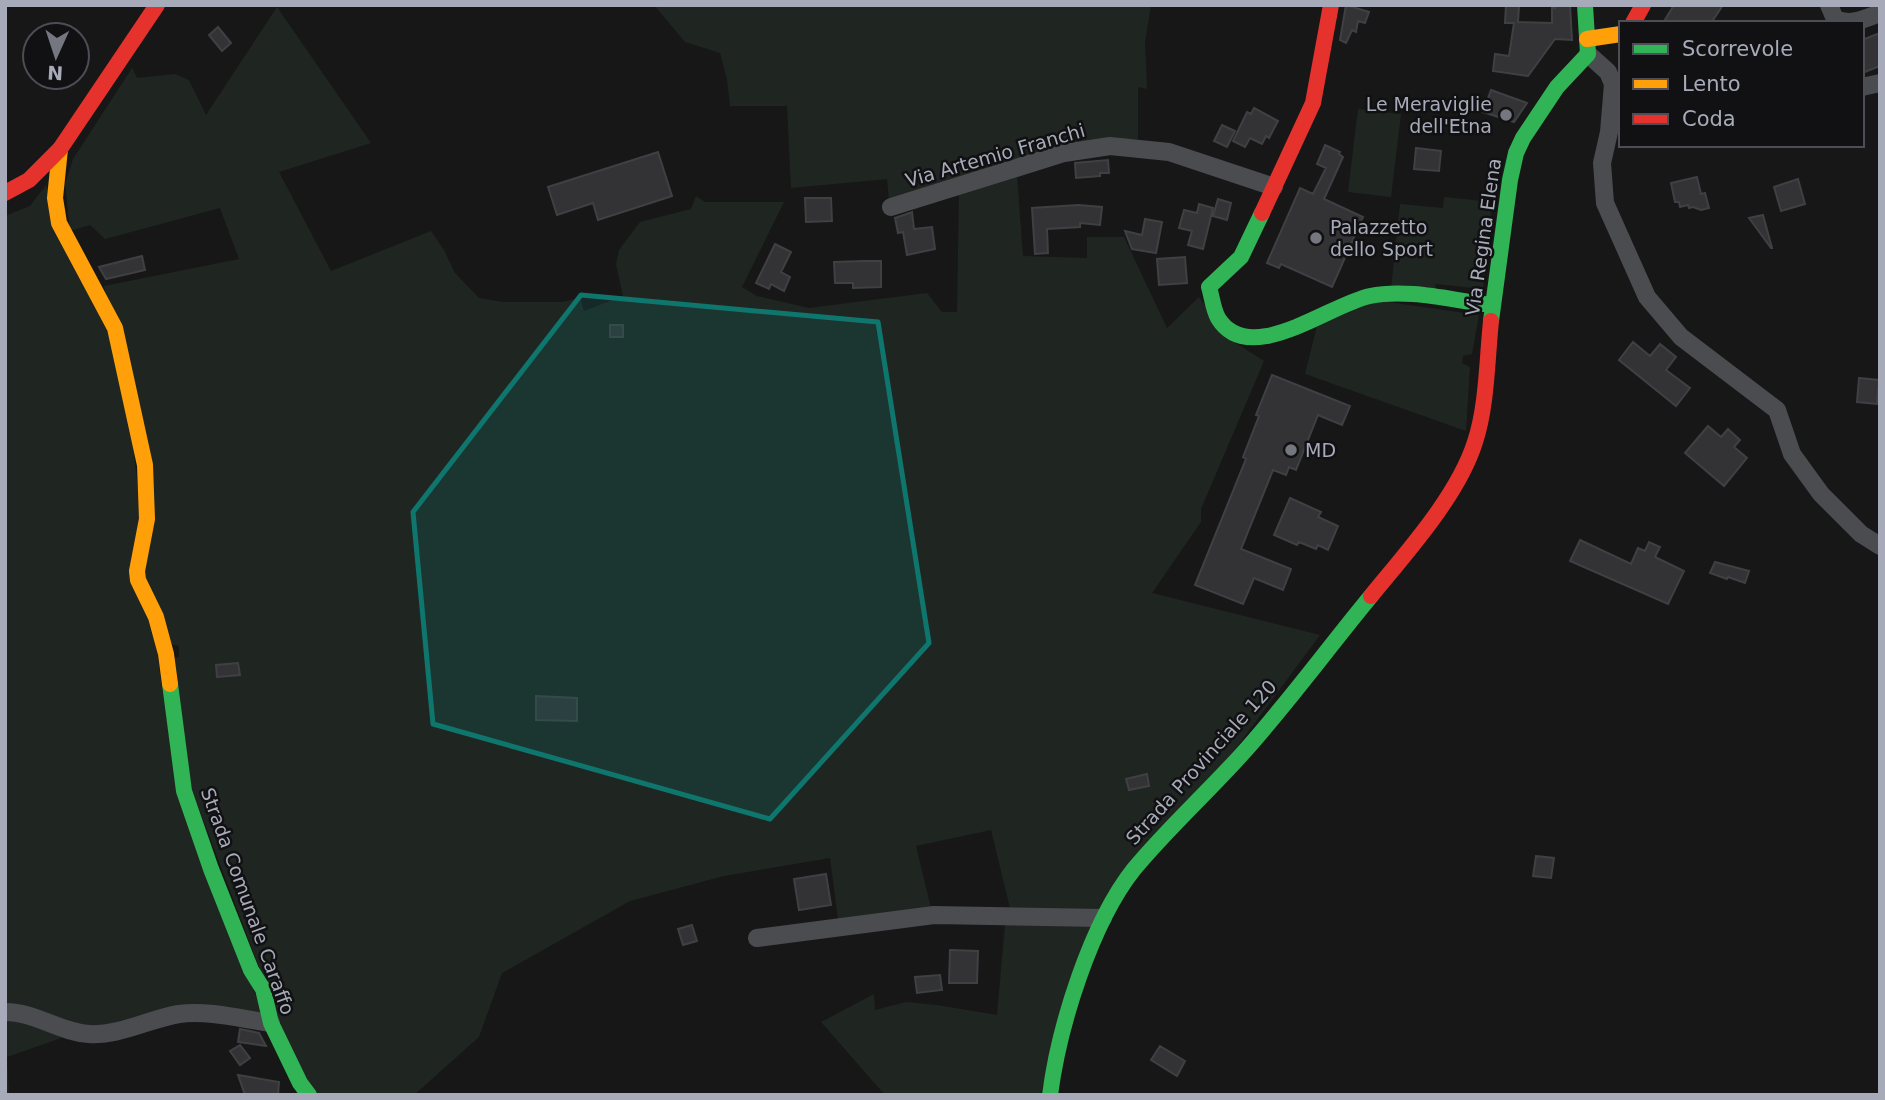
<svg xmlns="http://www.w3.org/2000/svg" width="1885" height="1100" viewBox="0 0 1885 1100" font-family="'DejaVu Sans',sans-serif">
	<rect width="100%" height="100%" fill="#171717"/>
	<path fill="#1f2621" d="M654 5H1151L1145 42 1147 89 1138 87V139L1091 141 1015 159 889 200 887 179 791 188 787 106H730L727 79 720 53 685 42Z
		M277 7 371 143 279 172 331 271 431 231 444 250 455 273 479 298 502 302H562L580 298 584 311 623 296 616 264 619 250 640 222 691 209 696 196 705 202H784L742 287 757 296 809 308 927 293 942 312H957L959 194 1017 175 1023 256 1087 258V237H1124L1167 328 1199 297 1228 338 1264 361 1201 509V522L1152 593 1320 635 1231 755 1097 912H1011L991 830 916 846 931 908 838 919 830 858 724 876 630 901 502 973 479 1037 414 1095H317L295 1062 191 788 173 658 179 657V646L169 644 141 572 152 522 104 286 239 259 220 208 105 239 90 225 70 231 65 184 73 159 132 68 137 78 175 74 189 80 206 115Z
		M1358 109 1401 114 1391 197 1348 192Z
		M46 185 112 333 130 416 152 619 176 783 262 1012 90 1027 59 1020 20 1005H5V216L30 206Z
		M1444 197 1492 202 1483 289 1436 284 1434 293 1391 289 1400 204 1443 208Z
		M1374 300 1479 315 1472 354 1463 356 1462 363 1470 367 1466 431 1305 374 1317 326Z
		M1005 924H1092L1040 1095H885L821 1022 874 994 875 1010 906 1002 937 1005 997 1015Z
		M20 1018 67 1036 7 1057 9 1095H5V1019Z"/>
	<path fill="#333335" stroke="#3f4043" stroke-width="2" d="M1346 5 1369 12 1365 23 1358 21 1356 32 1352 30 1346 43 1340 40Z
		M1506 5 1519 6 1518 22 1552 23V7L1555 8V5H1570L1572 40 1555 39 1528 76 1493 71 1495 54 1509 56 1514 23H1505Z
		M1674 5H1723L1711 23H1663Z
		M218 27 231 43 222 51 209 35Z
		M1880 33V66L1862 73V40Z
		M1491 90 1527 103 1514 122 1483 112Z
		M1254 108 1278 121 1269 138 1266 136 1262 144 1250 138 1245 147 1233 141 1247 112 1251 114Z
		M1222 125 1235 131 1227 147 1214 141Z
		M1325 145 1340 152 1339 154 1343 157 1324 199 1363 217 1332 287 1281 264 1279 268 1267 263 1300 188 1313 194 1326 168 1317 164Z
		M1416 148 1441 151 1439 171 1414 169Z
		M658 152 672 196 598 220 593 203 557 215 548 187Z
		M1108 160 1109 173H1100V176L1076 178 1075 163Z
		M1697 177 1701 194 1705 193 1709 208 1701 210 1693 207 1689 208 1688 205 1680 207 1679 202H1675L1671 183Z
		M1798 179 1805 204 1781 211 1774 187Z
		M805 198H831L832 221 806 222Z
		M1218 199 1231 203 1227 220 1213 216Z
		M1199 204 1213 208 1203 249 1188 245 1192 231 1179 228 1184 210 1197 213Z
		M1078 205 1102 207 1100 225 1080 223V227L1047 229 1048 253 1035 254 1032 208Z
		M912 212 914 229 932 227 935 249 907 255 903 232 898 233 895 218Z
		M1763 215 1772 248H1771L1749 218Z
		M1145 219 1162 222 1156 253 1132 249 1125 231 1142 235Z
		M775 244 791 252 781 272 790 277 784 291 771 284 769 289 756 283Z
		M142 256 145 270 106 279 99 267Z
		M1185 257 1187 283 1159 285 1157 259Z
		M864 261H881V287L853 288V283H835L834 262Z
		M610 325H623V337H610Z
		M1633 342 1650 356 1660 344 1676 357 1666 370 1690 388 1676 406 1619 360Z
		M1272 375 1350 406 1342 425 1318 415 1296 470 1289 467 1286 475 1273 470 1241 549 1291 569 1283 590 1254 578 1243 604 1195 585 1246 459 1243 457 1259 416 1256 415Z
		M1859 378 1879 380 1877 404 1857 402Z
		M1708 426 1721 437 1728 429 1740 440 1734 447 1747 458 1724 486 1685 453Z
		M1290 498 1321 512 1318 517 1338 526 1328 550 1318 545 1316 549 1299 542 1297 545 1274 535Z
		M1580 540 1631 564 1638 548 1645 551 1649 542 1660 547 1655 557 1684 571 1668 604 1570 561Z
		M1715 562 1749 571 1745 583 1728 577 1729 576 1727 579 1710 573Z
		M238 663 240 675 217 677 216 665Z
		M536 696 577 698V721L536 720Z
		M1147 774 1149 786 1129 790 1126 779Z
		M1536 856 1554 858 1551 878 1533 876Z
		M826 874 831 905 799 910 794 879Z
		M692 925 697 941 683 945 678 929Z
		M950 950 978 951 977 983H949Z
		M940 975 942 990 917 993 915 977Z
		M240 1029 259 1033 266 1046 238 1042Z
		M240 1045 250 1058 240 1065 230 1051Z
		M1160 1046 1185 1061 1177 1076 1151 1060Z
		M238 1075 279 1082 278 1095H245Z"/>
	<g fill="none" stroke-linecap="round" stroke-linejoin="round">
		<path stroke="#4b4c50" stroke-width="18" d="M1829 5 1835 19C1850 26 1865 19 1880 13
			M1588 54 1608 72 1613 84 1609 132 1602 163 1605 203 1647 297 1681 337 1777 410 1792 454 1821 494 1861 534 1880 546
			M1862 87 1880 83
			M891 207 1064 153 1110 146 1169 152 1274 187
			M757 938 934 915 1103 918
			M5 1012C35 1012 59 1032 89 1034 119 1036 149 1019 179 1014 208 1010 242 1019 271 1023"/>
		<path stroke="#30b455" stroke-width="16" d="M1262 213 1241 257 1209 287C1212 297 1213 309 1218 318 1249 369 1330 304 1370 296 1409 288 1454 301 1493 305
			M1491 321 1510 180 1516 153 1523 138 1557 87 1588 54 1585 5
			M170 684 184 791 211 869 251 970 263 989 271 1023 300 1083 309 1095
			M1050 1095C1059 1026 1091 923 1134 869 1168 828 1208 792 1243 753 1288 703 1328 648 1371 596"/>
		<path stroke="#ff9f0a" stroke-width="16" d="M1587 39 1621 34
			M60 149 55 198 59 223 115 328 145 465 147 519 137 571 138 580 156 617 166 654 170 684"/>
		<path stroke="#e5322d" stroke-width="16" d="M1633 23 1643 5
			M5 193 29 180 60 149 157 5
			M1262 213 1313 103 1331 5
			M1371 596C1406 553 1458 496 1475 442 1487 406 1487 359 1491 321"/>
	</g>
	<path fill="#0f766e" fill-opacity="0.2" stroke="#0f766e" stroke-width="5" stroke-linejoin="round" d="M581 295 878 322 929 643 770 819 433 724 413 512Z"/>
	<g fill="#757780" stroke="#111113" stroke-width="2.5">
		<circle cx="1506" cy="115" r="7"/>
		<circle cx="1316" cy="238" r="7"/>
		<circle cx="1291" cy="450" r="7"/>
	</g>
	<g text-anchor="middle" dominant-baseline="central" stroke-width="5" stroke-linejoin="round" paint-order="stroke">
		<g font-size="19" fill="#a7aab8" stroke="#111113" text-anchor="start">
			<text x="1492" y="104" text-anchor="end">Le Meraviglie<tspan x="1492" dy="22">dell'Etna</tspan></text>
			<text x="1330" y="227">Palazzetto<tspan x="1330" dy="22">dello Sport</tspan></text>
			<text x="1305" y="450">MD</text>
		</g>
		<g font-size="19" fill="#a7aab8" stroke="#111113">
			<text transform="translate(995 155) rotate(-16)">Via Artemio Franchi</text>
			<text transform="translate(1483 237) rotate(-82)">Via Regina Elena</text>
			<text transform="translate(1201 762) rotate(-48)">Strada Provinciale 120</text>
			<text transform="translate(248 901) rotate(70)">Strada Comunale Caraffo</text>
		</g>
	</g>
	<rect width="1885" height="1100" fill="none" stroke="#a7aab8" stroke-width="14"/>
	<rect x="1619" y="21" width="245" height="126" fill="#111113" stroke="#4d4e55" stroke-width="2"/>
	<rect x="1633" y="44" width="35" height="10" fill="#30b455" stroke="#4d4e55" stroke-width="2"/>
	<text x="1682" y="56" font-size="21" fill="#a7aab8">Scorrevole</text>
	<rect x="1633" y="79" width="35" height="10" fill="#ff9f0a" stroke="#4d4e55" stroke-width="2"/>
	<text x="1682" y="91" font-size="21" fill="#a7aab8">Lento</text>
	<rect x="1633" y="114" width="35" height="10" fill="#e5322d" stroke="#4d4e55" stroke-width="2"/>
	<text x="1682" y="126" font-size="21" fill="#a7aab8">Coda</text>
	<g transform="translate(56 56) rotate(183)"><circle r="33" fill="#111113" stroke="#4d4e55" stroke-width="2"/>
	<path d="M0-5L12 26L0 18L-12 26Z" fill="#757780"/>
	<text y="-10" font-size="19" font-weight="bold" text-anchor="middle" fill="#a7aab8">N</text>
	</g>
</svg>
